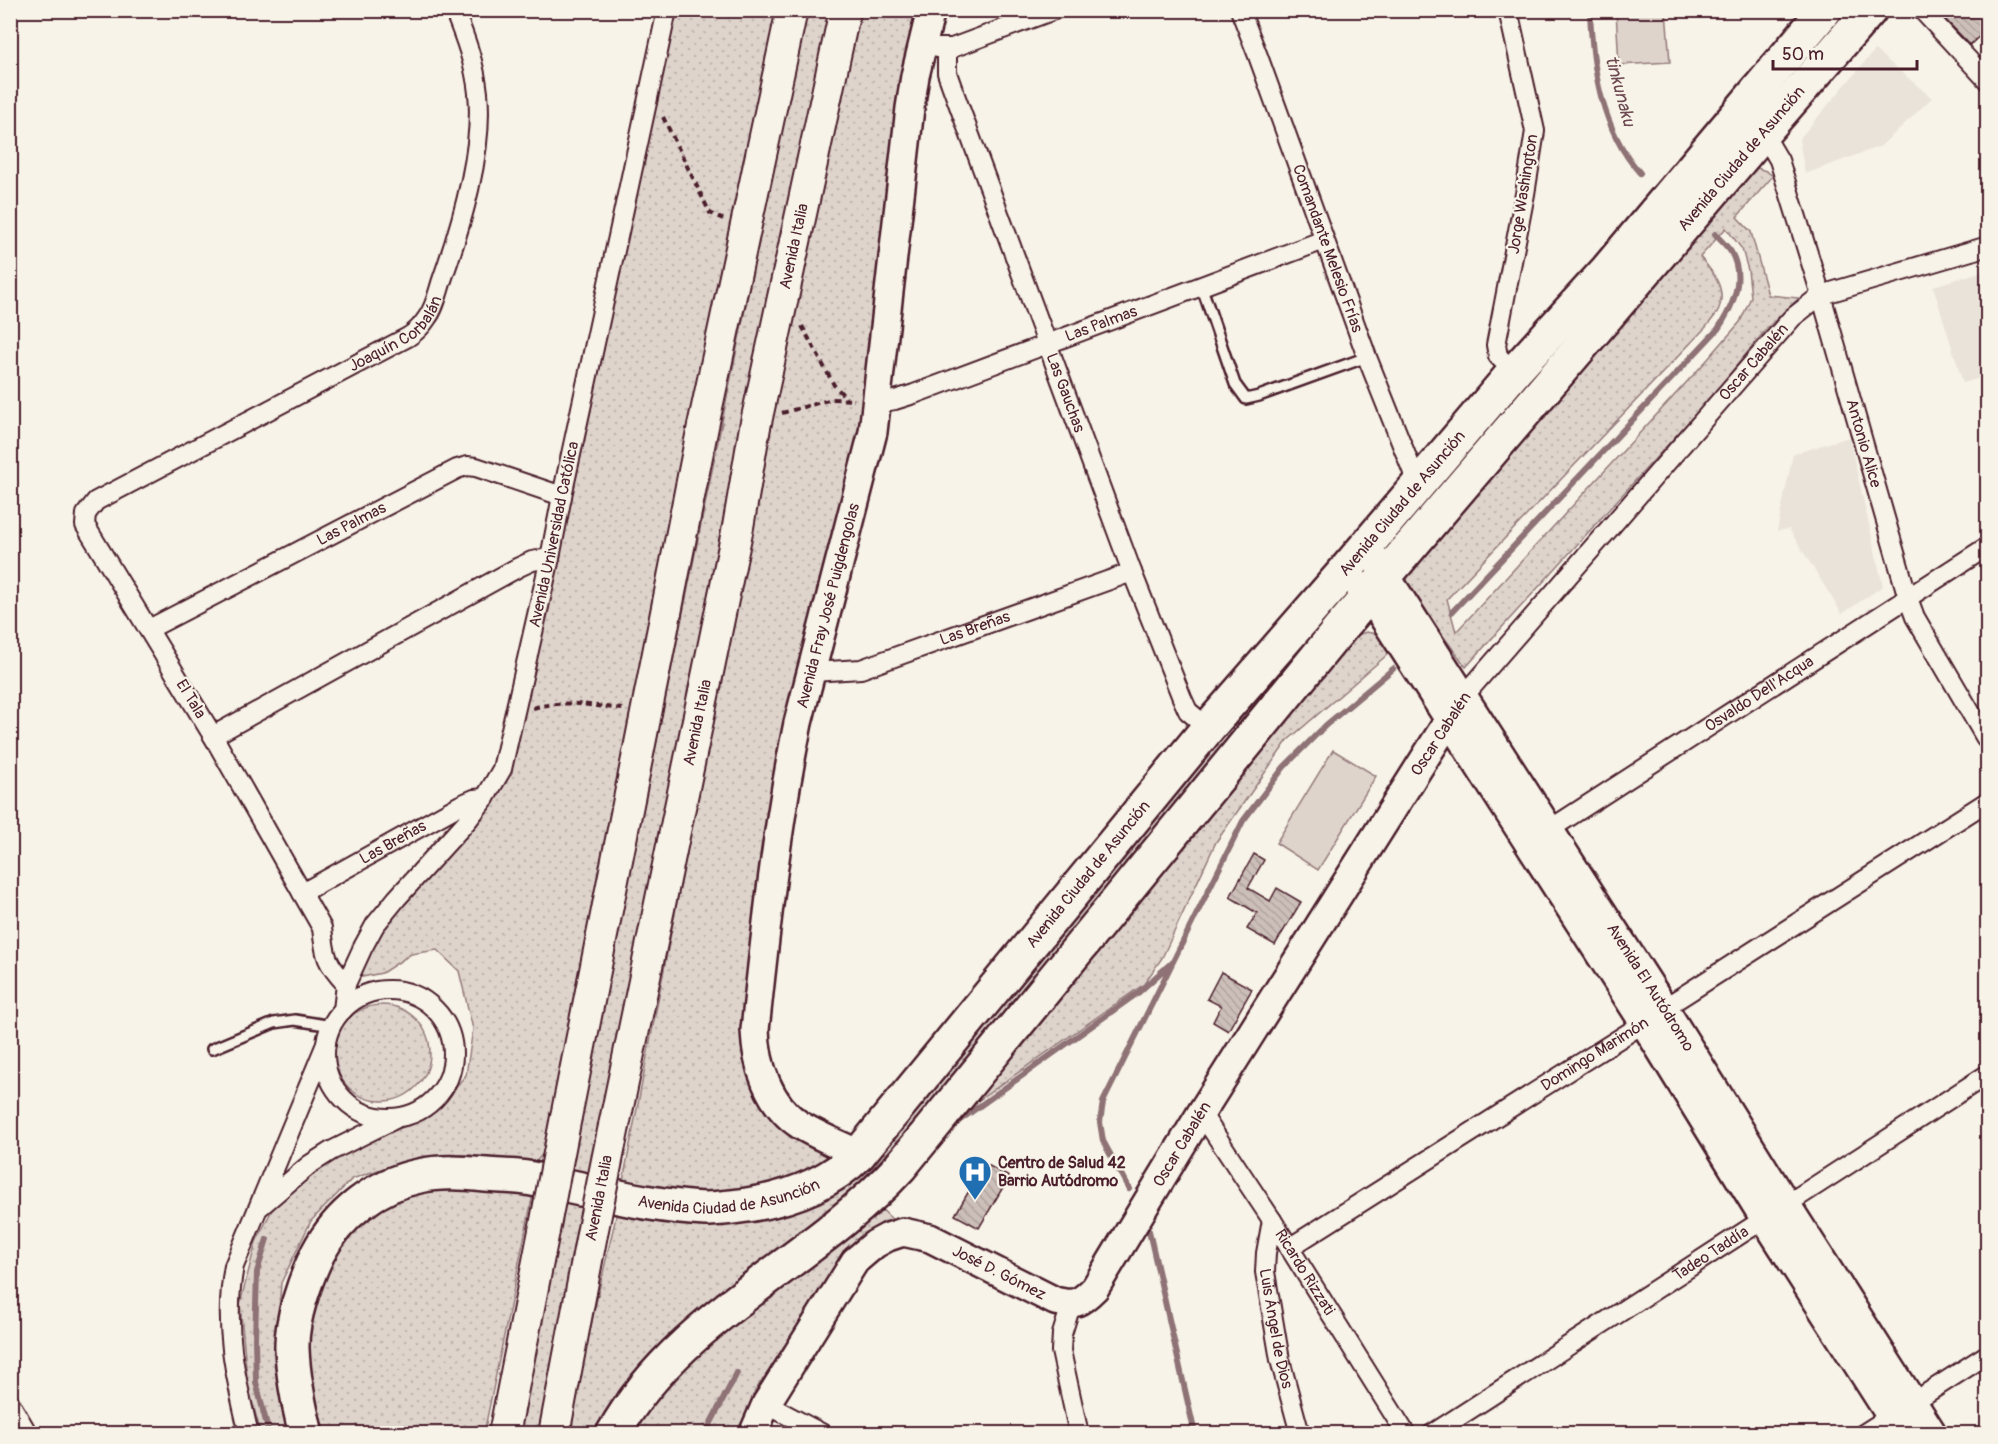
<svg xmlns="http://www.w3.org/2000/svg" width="1998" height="1444" viewBox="0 0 1998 1444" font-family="Pangolin,sans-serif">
	<defs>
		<pattern id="grass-dots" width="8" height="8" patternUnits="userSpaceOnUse" patternTransform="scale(1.5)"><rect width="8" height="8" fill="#ded4cc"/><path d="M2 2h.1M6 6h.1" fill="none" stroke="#c0b6af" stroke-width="1.8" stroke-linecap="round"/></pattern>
		<pattern id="building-back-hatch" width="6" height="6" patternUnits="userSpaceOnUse" patternTransform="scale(1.5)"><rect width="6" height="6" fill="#ccbfb9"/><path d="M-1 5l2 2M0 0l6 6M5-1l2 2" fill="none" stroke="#b1a49f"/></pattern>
	</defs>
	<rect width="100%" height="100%" fill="#f7f3e8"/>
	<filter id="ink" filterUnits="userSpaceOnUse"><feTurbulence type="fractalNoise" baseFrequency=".0167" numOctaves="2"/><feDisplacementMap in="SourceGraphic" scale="12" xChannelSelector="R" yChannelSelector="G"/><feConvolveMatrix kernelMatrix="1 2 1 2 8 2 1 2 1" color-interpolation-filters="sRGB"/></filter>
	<g filter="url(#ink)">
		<path fill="#eae3da" d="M1875 50 1932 98 1881 146 1805 174 1799 139Z
			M1987 270V376L1963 383 1933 286Z
			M1849 437 1883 586 1842 614 1789 529 1777 531 1793 454Z"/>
		<path fill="url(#grass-dots)" stroke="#947a7c" stroke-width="1.5" fill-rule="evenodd" d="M673 11H777L548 1147 536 1162 455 1154 401 1162 352 1179 311 1221 281 1283 275 1367 289 1433H261L248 1387 240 1304 256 1242 274 1206 311 1170 362 1144 420 1120 440 1105 466 1075 473 1029 459 971 437 950 411 954 382 973 362 977 360 969 382 928 434 872 499 794 513 759 585 438Z
			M806 11H829L755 361 539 1433 515 1434Z
			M859 11H919L910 48 883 218 871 391 782 748 761 1095 841 1149 806 1174 747 1192 686 1193 623 1181 746 546Z
			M1757 168 1766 171 1773 176 1737 217 1751 232 1768 295 1799 298 1768 327 1711 397 1466 667 1419 603 1406 582 1408 566 1743 174ZM1726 228 1742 249 1748 270 1751 297 1740 322 1708 359 1456 632 1447 599 1706 327C1710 322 1715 316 1718 311 1728 290 1713 272 1700 257Z
			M1344 586 1355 593 922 1115 859 1183 811 1225 712 1302 644 1366 595 1433 566 1434 620 1199 800 1196Z
			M1366 632 1382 635 1395 648 1288 740 1216 842 1162 958 1144 984 965 1110 878 1206 892 1219 861 1237 755 1391 738 1433 632 1434 680 1367 814 1250 1352 637Z
			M334 1053a48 48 0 1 1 96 0a48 48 0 1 1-96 0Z
			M410 1182 535 1185 484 1433H315L301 1355 326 1250Z"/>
		<path fill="#ded4cc" stroke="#947a7c" stroke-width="1.5" d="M1616 11H1666L1670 62 1619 65Z
			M1333 750 1376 776 1318 870 1276 843Z"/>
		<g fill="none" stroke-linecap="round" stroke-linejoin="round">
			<path stroke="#8e7275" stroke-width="6" d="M1590 10C1592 67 1601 129 1640 173
				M1452 612 1718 329C1733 307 1746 279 1731 252 1727 246 1720 240 1715 234
				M952 1128 960 1120 1139 992 1169 965
				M1129 1189 1103 1141 1100 1122 1103 1102 1243 821 1284 767 1326 725 1393 669
				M1149 1231 1195 1434
				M267 1239 257 1272 255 1339 256 1382 269 1434
				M705 1434 737 1373"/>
		</g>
		<path fill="url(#building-back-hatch)" stroke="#4a1f2b" stroke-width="1.5" d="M1936 10H1988V28L1970 45Z
			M1254 854 1264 860 1248 888 1270 901 1277 888 1301 902 1275 945 1247 929 1257 913 1230 897Z
			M1221 972 1252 989 1228 1031 1213 1022 1221 1006 1207 999Z
			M977 1159 1009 1177 979 1228 955 1215 976 1179 968 1174Z"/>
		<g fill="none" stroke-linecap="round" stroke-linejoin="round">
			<g stroke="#4a1f2b" stroke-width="14">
				<path id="lane" d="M1201 285 1235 384 1246 399 1259 396 1367 357
					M212 1049 274 1023 295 1020 332 1026"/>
			</g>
			<g stroke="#4a1f2b" stroke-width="22">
				<g id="street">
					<path id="s1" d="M1240 10 1258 56 1367 357 1418 485"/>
					<path d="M1508 10 1535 131 1525 194 1496 345 1498 356 1514 372"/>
					<path d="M1922 10 1988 81"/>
					<path d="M937 48H952L1054 10"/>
					<path id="s2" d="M947 48V73L952 87 1132 572 1182 698 1188 711 1208 728"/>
					<path id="s3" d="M1763 133 1779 160 1821 295 1908 598 1915 617 1988 742"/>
					<path id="s4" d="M877 403 895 400 914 394 1324 240"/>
					<path id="s5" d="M149 629 457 469 467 466 476 467 562 496"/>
					<path id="s6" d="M812 672 861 669 1132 572"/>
					<path id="s7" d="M1464 696 1792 318 1821 295 1988 246"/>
					<path d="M213 736 519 567 532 561 550 558"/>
					<path id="s8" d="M1541 835 1988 546"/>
					<path id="s9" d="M302 893 460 805 474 799 485 798"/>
					<path id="s10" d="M346 984C326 963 325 956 322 928L213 736 85 525 86 514 96 501 408 337C416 332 422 326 427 318 435 308 438 292 442 280 461 226 484 151 478 93 475 64 465 37 454 10"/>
					<circle cx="389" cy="1054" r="64"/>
					<path id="s11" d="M343 1010 346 984 363 947 375 925 397 898 467 821 485 798 502 769 550 558 562 496 667 10"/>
					<path id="s12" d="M1201 1113 1272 1220 1406 1434"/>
					<path d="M261 1206 309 1165 331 1151 395 1119"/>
					<path id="s13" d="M1272 1220 1266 1253 1265 1272 1280 1360 1300 1434"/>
					<path id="s14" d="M1289 1248 1644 1023 1664 1008 1988 801"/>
					<path d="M1071 1305 1062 1334 1061 1351 1079 1434"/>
					<path d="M10 1403 28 1434"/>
					<path d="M766 1404 823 1434"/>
					<path d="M249 1434C235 1376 223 1326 234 1266L326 1044"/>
					<path id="s15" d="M1432 1434 1988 1074"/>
					<path d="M1863 1434 1988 1354"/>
				</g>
			</g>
			<g stroke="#4a1f2b" stroke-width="32">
				<g id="secondary">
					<path id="s16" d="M1366 545 1664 1008 1786 1204 1933 1434"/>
					<path d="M1354 581 1369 595 1644 1023 1764 1218 1902 1434"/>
					<path id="s17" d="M859 1154C840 1145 818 1136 800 1125 769 1105 756 1065 755 1030 766 927 777 824 798 723L873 432 910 108 915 76 931 10"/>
					<path id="s18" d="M753 1434 766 1404 855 1261 875 1244 888 1237 903 1232 930 1238 1055 1301C1075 1306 1080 1303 1095 1288L1201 1113 1464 696"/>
				</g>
			</g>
			<g stroke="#4a1f2b" stroke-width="34">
				<g id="primary">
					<path d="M566 1117 703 426 792 10"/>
					<path id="s19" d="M614 1126 738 527 755 427 845 10"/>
					<path d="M504 1434 544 1231"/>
					<path d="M554 1434 592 1234"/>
				</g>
			</g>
			<g stroke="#4a1f2b" stroke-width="38">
				<g id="highway">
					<path id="s20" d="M306 1434C299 1406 293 1377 292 1349 291 1319 305 1280 318 1253 338 1215 375 1185 419 1176 441 1171 464 1173 486 1175 497 1176 508 1176 518 1177 533 1178 548 1183 562 1185 610 1195 657 1207 705 1209 714 1209 723 1208 732 1207 779 1202 825 1188 859 1154L1208 728 1344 572 1514 372 1607 270 1825 10"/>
					<path id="s21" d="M613 1434C678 1316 812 1264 900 1167L1339 630 1763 133 1870 10"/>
				</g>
			</g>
			<path stroke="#4a1f2b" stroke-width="4" stroke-dasharray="6 4.5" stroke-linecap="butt" d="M663 117 710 213 723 219
				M802 326 834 385 846 398
				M782 413 832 399 854 400
				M533 708C566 699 590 706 623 709"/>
			<use href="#lane" stroke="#f7f3e8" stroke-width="9"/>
			<use href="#street" stroke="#f7f3e8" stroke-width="18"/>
			<use href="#secondary" stroke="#f7f3e8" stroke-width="27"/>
			<use href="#primary" stroke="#f7f3e8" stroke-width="30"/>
			<use href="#highway" stroke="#f7f3e8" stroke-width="33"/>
			<g stroke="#4a1f2b" stroke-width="34" stroke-linecap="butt">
				<path id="primary-bridge" d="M544 1231 566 1117
					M592 1234 614 1126"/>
			</g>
			<use href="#primary-bridge" stroke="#f7f3e8" stroke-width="30"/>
		</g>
	</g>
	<defs>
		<g id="hospital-pin" transform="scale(1.725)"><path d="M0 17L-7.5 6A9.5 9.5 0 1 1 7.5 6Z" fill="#1f6fb2" stroke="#f7f3e8"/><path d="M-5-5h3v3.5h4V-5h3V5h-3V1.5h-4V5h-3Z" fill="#fff"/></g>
	</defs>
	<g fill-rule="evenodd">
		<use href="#hospital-pin" x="975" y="1172"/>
	</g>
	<g text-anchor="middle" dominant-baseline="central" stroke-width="4.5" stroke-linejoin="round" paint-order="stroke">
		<g font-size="16" fill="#4a1f2b" stroke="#f7f3e8">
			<text stroke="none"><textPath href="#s21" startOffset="1708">Avenida Ciudad de Asunción</textPath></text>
			<text transform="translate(1523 194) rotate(-81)">Jorge Washington</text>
			<text stroke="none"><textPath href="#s19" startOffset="898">Avenida Italia</textPath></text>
			<text stroke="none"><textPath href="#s1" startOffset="254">Comandante Melesio Frías</textPath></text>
			<text stroke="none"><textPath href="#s4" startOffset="238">Las Palmas</textPath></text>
			<text stroke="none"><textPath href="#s10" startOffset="903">Joaquín Corbalán</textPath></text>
			<text stroke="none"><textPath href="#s7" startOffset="442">Oscar Cabalén</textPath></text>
			<text stroke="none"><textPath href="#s2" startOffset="366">Las Gauchas</textPath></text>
			<text stroke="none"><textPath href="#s3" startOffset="327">Antonio Alice</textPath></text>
			<text stroke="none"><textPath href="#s20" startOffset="1622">Avenida Ciudad de Asunción</textPath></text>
			<text stroke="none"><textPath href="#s5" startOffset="228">Las Palmas</textPath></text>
			<text stroke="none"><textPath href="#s11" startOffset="534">Avenida Universidad Católica</textPath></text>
			<text stroke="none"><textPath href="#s17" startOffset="606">Avenida Fray José Puigdengolas</textPath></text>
			<text stroke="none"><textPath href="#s6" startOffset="170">Las Breñas</textPath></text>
			<text stroke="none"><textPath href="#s8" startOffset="260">Osvaldo Dell'Acqua</textPath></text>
			<text transform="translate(191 699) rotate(59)">El Tala</text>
			<text stroke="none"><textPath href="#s19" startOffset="412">Avenida Italia</textPath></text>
			<text transform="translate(1441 734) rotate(-57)">Oscar Cabalén</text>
			<text stroke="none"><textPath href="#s9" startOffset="104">Las Breñas</textPath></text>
			<text stroke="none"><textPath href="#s20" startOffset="1136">Avenida Ciudad de Asunción</textPath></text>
			<text stroke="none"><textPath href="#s16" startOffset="526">Avenida El Autódromo</textPath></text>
			<text stroke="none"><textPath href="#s14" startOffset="362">Domingo Marimón</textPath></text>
			<text stroke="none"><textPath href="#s18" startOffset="639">Oscar Cabalén</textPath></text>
			<text stroke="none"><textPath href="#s20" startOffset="632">Avenida Ciudad de Asunción</textPath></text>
			<text transform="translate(599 1198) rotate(-79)">Avenida Italia</text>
			<text stroke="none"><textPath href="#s15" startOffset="332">Tadeo Taddía</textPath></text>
			<text stroke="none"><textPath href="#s12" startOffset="190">Ricardo Rizzati</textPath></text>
			<text stroke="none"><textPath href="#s18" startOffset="363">José D. Gómez</textPath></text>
			<text stroke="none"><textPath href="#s13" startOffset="110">Luis Ángel de Dios</textPath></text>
		</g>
		<g font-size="16" font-weight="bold" fill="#4a1f2b" stroke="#f7f3e8" text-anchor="start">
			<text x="998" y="1163">Centro de Salud 42<tspan x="998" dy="18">Barrio Autódromo</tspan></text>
		</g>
		<g font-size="18" font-style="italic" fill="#6c4950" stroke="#f7f3e8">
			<text transform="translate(1620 91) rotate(75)">tinkunaku</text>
		</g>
	</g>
	<rect width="1998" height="1444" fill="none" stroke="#f7f3e8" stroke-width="36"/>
	<rect x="18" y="18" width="1962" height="1408" fill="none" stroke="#4a1f2b" stroke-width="2" filter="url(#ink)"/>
	<path d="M1773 60v9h144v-9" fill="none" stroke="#4a1f2b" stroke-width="3"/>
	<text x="1782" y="60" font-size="18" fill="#4a1f2b" stroke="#f7f3e8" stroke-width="4.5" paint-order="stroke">50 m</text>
</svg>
